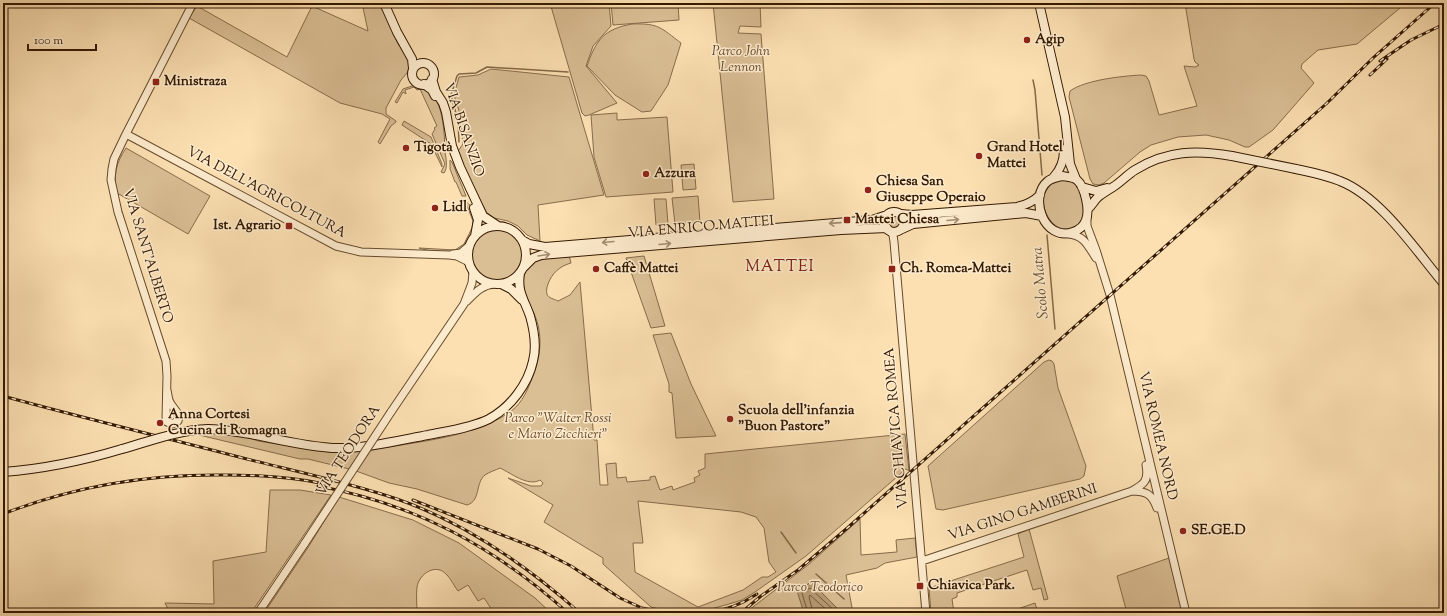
<svg xmlns="http://www.w3.org/2000/svg" width="1447" height="616" viewBox="0 0 1447 616" font-family="'Sorts Mill Goudy',serif">
	<rect width="100%" height="100%" fill="#fce0b2"/>
	<filter id="stains"><feTurbulence type="fractalNoise" baseFrequency=".005" numOctaves="4"/><feColorMatrix values="0 0 0 0 .2 0 0 0 0 .09 0 0 0 0 .02 0 0 0 .5 -.17"/></filter>
	<radialGradient id="worn" r=".72"><stop offset=".6" stop-color="#630" stop-opacity="0"/><stop offset="1" stop-color="#630" stop-opacity=".3"/></radialGradient>
	<path fill="#dabe94" stroke="#876c4a" fill-rule="evenodd" d="M362 3H380L398 44 409 59 410 67 407 73 401 80 386 108V114L396 121V122L391 126 380 144 378 142 390 119 382 114 340 103 189 18 197 6 287 57 312 6 368 31Z
		M550 3H609L611 26 593 46 586 66 617 103 589 115 585 116 582 113Z
		M611 3H678L679 20 613 25Z
		M713 3H760L761 27 740 26 738 33 761 34 774 199 733 202Z
		M1185 3H1406L1357 44 1318 50 1302 64 1301 68 1314 83 1273 130 1249 147H1245L1229 140 1206 135 1178 137 1151 145 1140 152 1104 183 1099 185 1093 184 1090 179 1069 97 1070 91C1085 80 1122 76 1141 75L1146 76 1149 81 1159 115 1197 106 1184 66 1195 67 1199 65 1195 62 1194 59Z
		M632 24C659 23 661 28 681 43L668 85 651 111 642 112 615 95 587 66C596 40 604 29 632 24Z
		M491 69 569 77 604 195 538 205 540 241 527 235 518 226 508 221 494 218 487 213 468 177 458 151 463 144 459 111 454 95 459 77 478 75Z
		M412 86C444 86 444 128 445 152 446 158 448 168 444 173L441 172 445 164 432 134 435 129 434 128 437 126 420 89 417 90 414 87 405 90 406 94 403 92 397 103 395 102 403 89Z
		M617 113V120L667 117 673 192 606 197 594 157 591 115Z
		M404 121 431 137 442 164V167L431 144 402 125Z
		M126 148 210 196 188 234 117 193C113 175 116 163 126 148Z
		M450 160 452 162 466 196H462L456 182H455L450 169Z
		M694 164 696 189 683 190 681 165Z
		M1060 179C1064 180 1069 179 1073 181 1078 183 1079 189 1081 194 1082 197 1085 202 1085 205 1086 216 1081 227 1070 229 1048 233 1035 197 1049 184 1052 182 1057 181 1060 179Z
		M698 196 700 222 675 224 672 198Z
		M654 199H666L668 224 656 225Z
		M465 201C470 204 474 210 475 216 477 228 469 249 456 252 447 254 428 251 419 248L455 250 464 244 472 228 473 221Z
		M887 222a7 7 0 1 1 14 0a7 7 0 1 1-14 0Z
		M472 255a25 25 0 1 1 50 0a25 25 0 1 1-50 0Z
		M569 255 571 263C560 266 552 273 548 284 547 287 546 291 547 294 548 298 554 299 558 301L570 295 580 282 594 440H597L600 485H608L606 464 616 463 617 478 626 477 627 482 650 480V477L655 476 660 490 672 486 673 490 695 482 694 478 700 475 698 471 705 468V454L905 434 909 471 906 469 806 556 755 592 742 600 729 604 711 609 681 612 667 611 651 607 603 564V558L544 522 553 505 508 478 531 486H541L543 483 540 480C528 487 511 473 500 468 496 470 489 472 485 475 475 483 481 501 467 505L417 489 389 483 356 471 371 450C414 442 470 438 507 414 520 406 526 394 531 381 538 365 542 347 539 330 537 316 529 305 524 291 522 287 522 281 524 276 528 256 553 257 569 255ZM638 501 741 512 756 517 764 528 769 562 776 572 768 577H762L743 590 698 607 635 572 633 543H643Z
		M644 256 665 326 651 328 626 258Z
		M671 333 691 384 716 436 676 438 672 393 669 392V384L653 335Z
		M1049 360 1052 361 1054 364 1058 388 1086 466 1084 476 1080 479 943 510 936 509 928 466 1044 362Z
		M214 432 250 438 258 441 330 452 361 451 349 469 308 459H300L199 435 201 433Z
		M270 490H300L331 495 251 613H170L165 603 214 604 213 561 266 552Z
		M339 497 413 520 459 543 535 598 551 613H494L484 598 478 601 468 585 458 591C454 586 451 579 447 575 436 562 419 574 417 587 416 595 417 605 417 613H264L309 546Z
		M860 519 861 555 897 552 896 540 915 538 917 557 885 563 877 568 846 575 853 613H745L808 565Z
		M1029 529 1048 599 1044 600 1041 588 1033 590 1027 570 957 593V597L952 599 954 613H931L929 588 1024 557 1018 534Z
		M1169 558 1183 613H1127L1117 576Z
		M1035 603 1038 613H1006Z"/>
	<path fill="#b89c75" stroke="#836846" d="M811 582 841 612 837 613H804L797 591Z"/>
	<g fill="none" stroke-linecap="round" stroke-linejoin="round">
		<path stroke="#765a3a" stroke-width="1" d="M808 613 802 593 810 588 837 613
			M813 613 809 597 810 595 830 613"/>
		<path stroke="#836846" stroke-width="1.5" d="M1033 80 1035 90 1042 175
			M459 142 458 121 451 95 457 76 459 74 476 73 487 67 568 72
			M1047 235 1055 329
			M781 532 796 553
			M816 574 844 599"/>
		<g stroke="#664b2c" stroke-width="9">
			<path id="tertiary" d="M126 134 336 246 361 252 449 255 457 256 469 262
				M1087 219V226L1096 250 1110 295 1186 613
				M890 231 893 235 894 242 926 613
				M1068 234C1084 235 1088 246 1096 258
				M453 254 461 253 469 246
				M467 301C475 293 482 285 494 284
				M167 390C168 394 168 397 169 400 172 409 181 412 178 421L172 424 167 422 166 419 167 376 166 361 118 212 111 180 112 169 114 159 126 134 193 3
				M391 412 464 304 472 283 473 272
				M1132 491C1146 491 1152 494 1157 508
				M922 561 1132 491C1144 484 1149 481 1146 465
				M258 613 305 543"/>
		</g>
		<g stroke="#341900" stroke-width="10">
			<path id="secondary" d="M384 3 397 32 412 59 413 68
				M1039 3 1065 117 1070 164 1076 179
				M412 74a11 11 0 1 1 22 0a11 11 0 1 1-22 0Z
				M432 79 436 92 443 103 446 112 452 146 460 167 483 216 498 226
				M424 84 432 90 435 96
				M1296 169C1310 172 1326 175 1340 181 1381 197 1416 251 1444 284
				M1062 176C1067 177 1073 177 1077 180 1085 187 1090 210 1086 220 1084 226 1079 230 1073 232 1044 242 1028 197 1048 181 1052 178 1057 177 1062 176Z
				M1053 178C1061 169 1064 161 1064 149
				M1082 187 1096 191 1107 188
				M474 208 478 220 475 236
				M1088 209C1092 205 1094 201 1098 197 1103 193 1108 190 1113 187 1121 182 1127 175 1135 170 1167 150 1197 150 1232 156
				M884 222a10 10 0 1 1 20 0a10 10 0 1 1-20 0Z
				M901 214 912 215 1017 207C1026 205 1033 202 1040 195
				M468 255a29 29 0 1 1 58 0a29 29 0 1 1-58 0Z
				M902 229 913 224 1026 213 1042 216
				M522 240 529 244 545 247 872 220 887 215
				M523 268 533 258 541 255 841 230 887 228
				M501 284 511 289 522 300
				M251 434C278 440 305 446 332 448 364 449 396 441 428 435 447 431 471 428 489 419 511 407 528 384 533 361 537 346 534 330 530 316 524 299 517 292 520 273
				M3 472C44 469 82 461 122 449"/>
		</g>
		<use href="#tertiary" stroke="#fdebcd" stroke-width="7"/>
		<use href="#secondary" stroke="#fdebcd" stroke-width="8"/>
		<g stroke="#341900" stroke-width="3">
			<path id="rail" d="M1380 61 1411 40 1444 24
				M1370 75 1387 59
				M3 396C83 418 163 437 243 458 294 471 347 482 397 499 466 523 526 565 580 613
				M318 486C415 504 495 547 568 613
				M413 500 538 549 571 566 620 598 642 608 663 613
				M3 514C74 486 149 474 225 475 259 475 292 477 325 484
				M706 613C724 611 742 604 757 594
				M741 613 761 596 798 570 845 530 1326 104 1374 57 1435 3"/>
		</g>
		<use href="#rail" stroke="#fdebcd" stroke-width="1.5" stroke-dasharray="4.5" stroke-linecap="butt"/>
		<g stroke="#664b2c" stroke-width="9" stroke-linecap="butt">
			<path id="tertiary-bridge" d="M305 543 391 412"/>
		</g>
		<g stroke="#341900" stroke-width="10" stroke-linecap="butt">
			<path id="secondary-bridge" d="M1232 156 1296 169
				M122 449C150 441 179 430 208 429 223 429 237 432 251 434"/>
		</g>
		<use href="#tertiary-bridge" stroke="#fdebcd" stroke-width="7"/>
		<use href="#secondary-bridge" stroke="#fdebcd" stroke-width="8"/>
	</g>
	<defs><path id="oneway-shaft" d="M-6 0H5M1.5-3L5.5 0L1.5 3" fill="none" stroke-width="1.6" stroke-linecap="round" stroke-linejoin="round"/></defs>
	<g stroke="#a38c71">
		<use href="#oneway-shaft" transform="translate(953 220) rotate(-5)"/>
		<use href="#oneway-shaft" transform="translate(835 223) rotate(176)"/>
		<use href="#oneway-shaft" transform="translate(608 242) rotate(175)"/>
		<use href="#oneway-shaft" transform="translate(665 244) rotate(-5)"/>
		<use href="#oneway-shaft" transform="translate(544 255) rotate(-9)"/>
	</g>
	<g fill="#8f2418" stroke="#fdebcd" stroke-width="1.5">
		<circle cx="1027" cy="40" r="4"/>
		<rect x="152" y="78" width="8" height="8" rx="2"/>
		<circle cx="406" cy="148" r="4"/>
		<circle cx="979" cy="156" r="4"/>
		<circle cx="646" cy="174" r="4"/>
		<circle cx="868" cy="190" r="4"/>
		<circle cx="435" cy="208" r="4"/>
		<rect x="843" y="216" width="8" height="8" rx="2"/>
		<rect x="285" y="222" width="8" height="8" rx="2"/>
		<circle cx="596" cy="269" r="4"/>
		<rect x="888" y="265" width="8" height="8" rx="2"/>
		<circle cx="730" cy="419" r="4"/>
		<circle cx="160" cy="423" r="4"/>
		<circle cx="1183" cy="531" r="4"/>
		<rect x="916" y="582" width="8" height="8" rx="2"/>
	</g>
	<g text-anchor="middle" dominant-baseline="central" stroke-width="3" stroke-linejoin="round" paint-order="stroke">
		<g font-size="14" font-weight="bold" fill="#341900" stroke="#fdebcd" text-anchor="start">
			<text x="1035" y="40">Agip</text>
			<text x="164" y="82">Ministraza</text>
			<text x="414" y="148">Tigotà</text>
			<text x="987" y="148">Grand Hotel<tspan x="987" dy="16">Mattei</tspan></text>
			<text x="654" y="174">Azzura</text>
			<text x="876" y="182">Chiesa San<tspan x="876" dy="16">Giuseppe Operaio</tspan></text>
			<text x="443" y="208">Lidl</text>
			<text x="855" y="220">Mattei Chiesa</text>
			<text x="281" y="226" text-anchor="end">Ist. Agrario</text>
			<text x="604" y="269">Caffè Mattei</text>
			<text x="900" y="269">Ch. Romea-Mattei</text>
			<text x="738" y="411">Scuola dell'infanzia<tspan x="738" dy="16">"Buon Pastore"</tspan></text>
			<text x="168" y="415">Anna Cortesi<tspan x="168" dy="16">Cucina di Romagna</tspan></text>
			<text x="1191" y="531">SE.GE.D</text>
			<text x="928" y="586">Chiavica Park.</text>
		</g>
		<g font-size="14" font-style="italic" fill="#664b2c" stroke="#fdebcd">
			<text x="741" y="52">Parco John<tspan x="741" dy="16">Lennon</tspan></text>
			<text x="558" y="419">Parco "Walter Rossi<tspan x="558" dy="16">e Mario Zicchieri"</tspan></text>
			<text x="820" y="588">Parco Teodorico</text>
		</g>
		<g font-size="14" fill="#341900" stroke="#fdebcd">
			<text transform="translate(463 130) rotate(71)">VIA BISANZIO</text>
			<text transform="translate(266 193) rotate(28)">VIA DELL'AGRICOLTURA</text>
			<text transform="translate(701 228) rotate(-5)">VIA ENRICO MATTEI</text>
			<text transform="translate(147 256) rotate(73)">VIA SANT'ALBERTO</text>
			<text transform="translate(897 428) rotate(-95)">VIA CHIAVICA ROMEA</text>
			<text transform="translate(1157 436) rotate(77)">VIA ROMEA NORD</text>
			<text transform="translate(349 451) rotate(-57)">VIA TEODORA</text>
			<text transform="translate(1023 513) rotate(-18)">VIA GINO GAMBERINI</text>
		</g>
		<g font-size="15" font-style="italic" fill="#694d2f" stroke="#fdebcd">
			<text transform="translate(1041 283) rotate(-95)">Scolo Matra</text>
		</g>
		<g font-size="16" letter-spacing="1" fill="#7a1f14" stroke="#fdebcd">
			<text x="780" y="267">MATTEI</text>
		</g>
	</g>
	<rect width="1447" height="616" fill="none" stroke="#fce0b2" stroke-width="16"/>
	<rect x="4" y="4" width="1439" height="608" fill="none" stroke="#341900" stroke-width="2"/>
	<rect x="8" y="8" width="1431" height="600" fill="none" stroke="#341900"/>
	<path d="M28 44v6h68v-6" fill="none" stroke="#341900" stroke-width="2"/>
	<text x="34" y="44" font-size="12" fill="#341900" stroke="#fdebcd" stroke-width="3" paint-order="stroke">100 m</text>
	<rect width="100%" height="100%" filter="url(#stains)"/>
	<rect width="100%" height="100%" fill="url(#worn)"/>
</svg>
